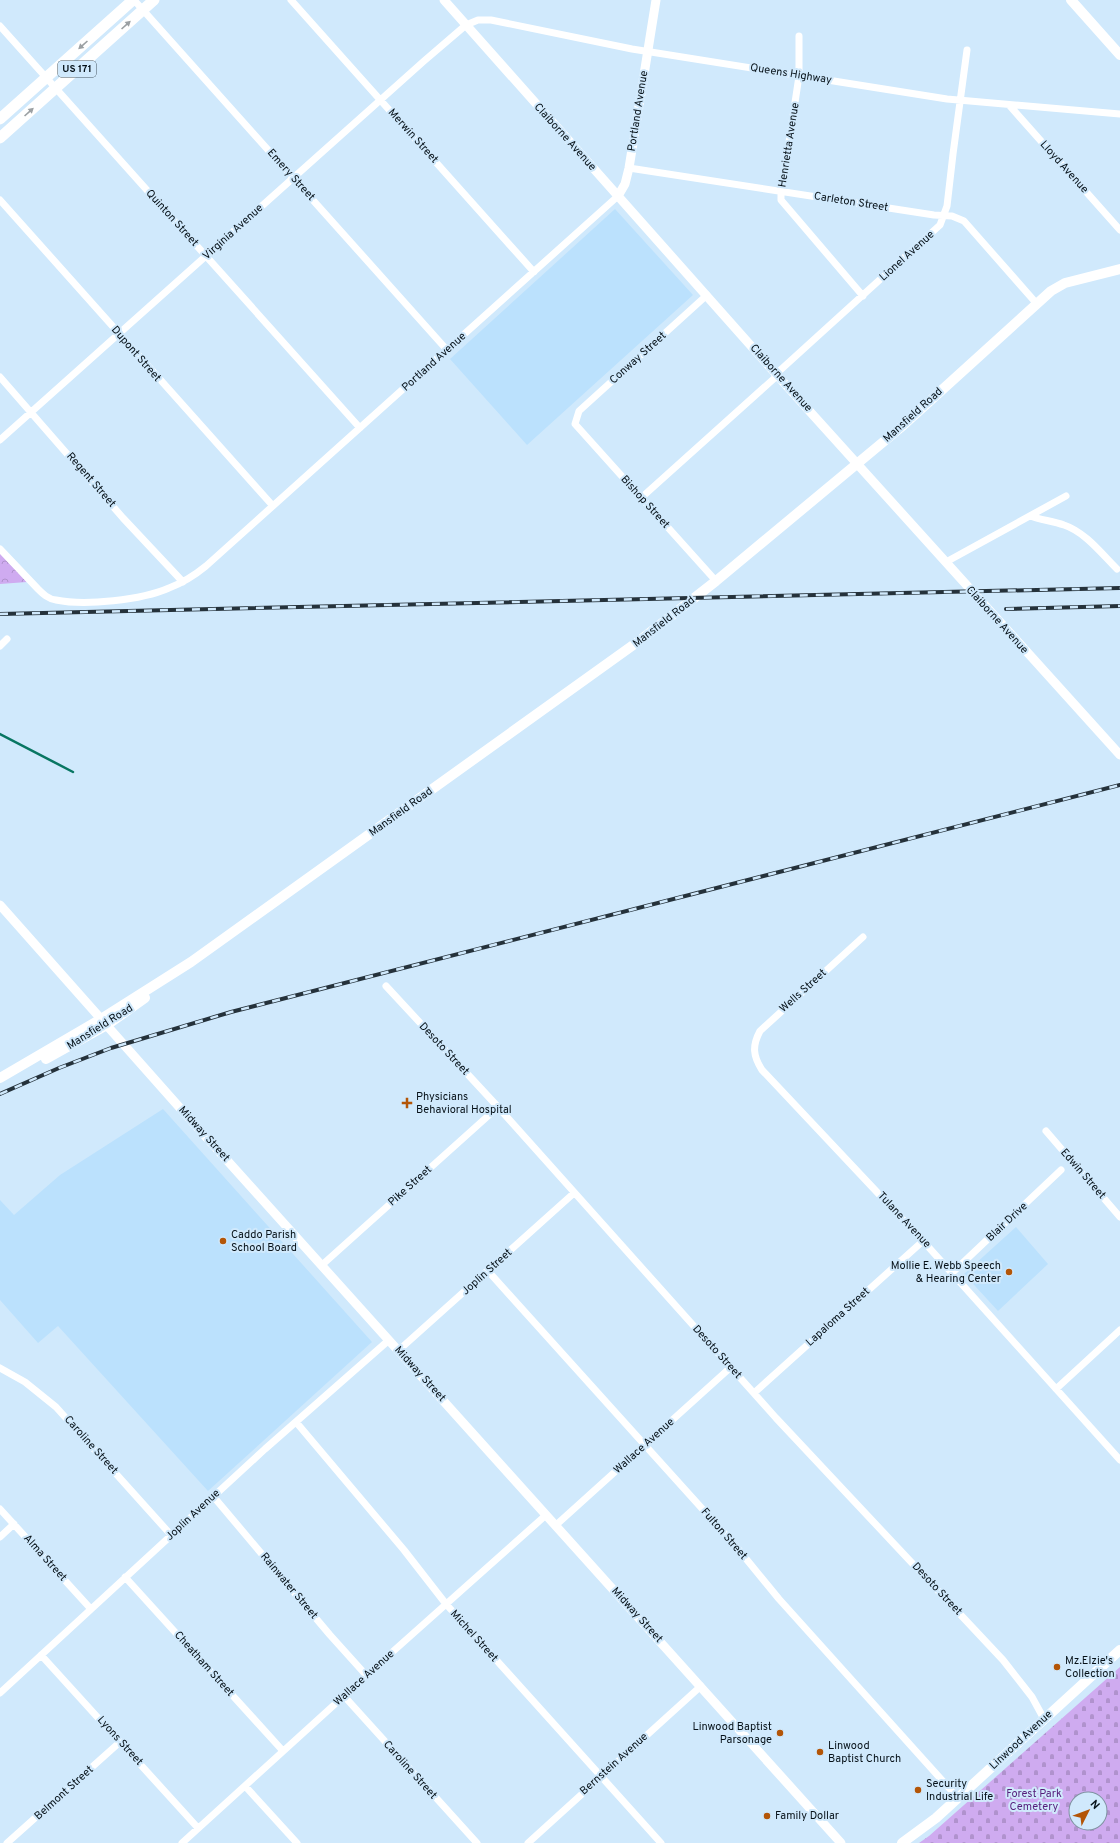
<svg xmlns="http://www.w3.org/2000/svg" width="1120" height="1843" viewBox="0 0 1120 1843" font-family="Overpass,sans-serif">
	<defs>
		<pattern id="cemetery-stones" width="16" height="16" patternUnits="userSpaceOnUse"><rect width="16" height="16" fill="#cfabf0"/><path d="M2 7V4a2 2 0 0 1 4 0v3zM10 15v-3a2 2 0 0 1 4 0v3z" fill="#b092cd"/></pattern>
		<pattern id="park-crowns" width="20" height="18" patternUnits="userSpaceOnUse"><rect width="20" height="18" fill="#cfabf0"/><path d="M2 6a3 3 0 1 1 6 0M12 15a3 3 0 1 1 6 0" fill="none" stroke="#b092cd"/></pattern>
	</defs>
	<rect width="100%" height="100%" fill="#d0e9fc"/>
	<path fill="#bbe1fd" d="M615 209 693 295 527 445 450 359Z
		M163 1109 372 1342 208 1491 58 1326 38 1343 0 1300V1200L14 1215 60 1175Z
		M1016 1227 1048 1264 998 1311 964 1274Z"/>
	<path fill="url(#cemetery-stones)" fill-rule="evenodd" d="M1120 1667V1843H919L929 1836ZM1076 1799H1100V1823H1076Z"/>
	<path fill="url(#park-crowns)" d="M0 553 27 582 0 584Z"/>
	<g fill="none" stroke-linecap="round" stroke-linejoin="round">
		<path stroke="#087662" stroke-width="2.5" d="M0 734 73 772"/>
		<path stroke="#fff" stroke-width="7" d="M134 0 447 350
			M291 0 534 272
			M0 26 360 428
			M799 36V76L781 195V200L863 296
			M1009 105 1120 230
			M629 168 934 215 952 216 964 221 1037 304
			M0 200 273 506
			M707 295 579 411 575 424 716 581
			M776 374 940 225 947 206 953 154 967 50
			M0 377 123 518 183 582
			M0 440 424 61 466 25 478 20H491L632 49 947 99 1120 114
			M641 498 778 375
			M1030 516C1041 520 1053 521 1064 525 1085 532 1101 553 1117 569
			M0 549 38 589C43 594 48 599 56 600 85 606 142 600 169 588 182 583 195 575 206 566L618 196
			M946 562 1066 496
			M0 646 7 639
			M863 937 760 1031C752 1046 753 1056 762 1070L923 1241 1120 1460
			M386 986 498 1107 776 1418 1003 1660 1032 1697 1044 1719
			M1046 1131 1120 1217
			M322 1265 498 1107
			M488 1271 734 1544 779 1599 958 1798
			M952 1273 1061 1170
			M399 1350 574 1193
			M0 1368 25 1382 56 1407 171 1535
			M1056 1389 1120 1330
			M754 1393 923 1241
			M296 1422 404 1550 446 1604 661 1843
			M213 1496 330 1635 366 1675
			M0 1509 90 1608
			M556 1525 731 1367
			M0 1537 14 1524
			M125 1577 283 1751
			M41 1655 198 1828
			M0 1693 265 1449 389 1340
			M344 1696 477 1843
			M245 1786 297 1843
			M7 1843 120 1742
			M182 1843 389 1655 546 1515
			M528 1843 701 1686"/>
		<path stroke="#fff" stroke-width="9" d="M444 0 776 374 1120 755
			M618 196 625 184 629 168 656 0
			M0 905 180 1108 841 1843"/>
		<path stroke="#fff" stroke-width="10" d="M1071 0 1120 55
			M46 1059 107 1025 145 998
			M0 1078 101 1019 191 962 643 638 716 581 900 428 1051 291 1065 283 1120 269
			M902 1843 936 1818 1120 1650"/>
		<path stroke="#fff" stroke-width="11" d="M0 119 133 0
			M0 138 154 0"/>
		<g stroke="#25323b" stroke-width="4">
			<path id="rail" d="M1006 609 1120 606
				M0 614 1120 588
				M0 1094 59 1068 111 1048 231 1012 1120 785"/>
		</g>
		<use href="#rail" stroke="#d0e9fc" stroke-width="2.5" stroke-dasharray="8" stroke-linecap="butt"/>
	</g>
	<defs><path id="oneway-solid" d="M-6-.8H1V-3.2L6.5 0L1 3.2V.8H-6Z"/></defs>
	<g fill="#9ba0a3">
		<use href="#oneway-solid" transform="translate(126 25) rotate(-42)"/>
		<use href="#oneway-solid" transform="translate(83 45) rotate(138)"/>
		<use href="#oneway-solid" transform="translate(29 112) rotate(-42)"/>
	</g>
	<g fill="#b35507" stroke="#d0e9fc" stroke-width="1.5">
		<path d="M405 1097h4v4h4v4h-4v4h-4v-4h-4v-4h4z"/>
		<circle cx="223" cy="1241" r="4"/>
		<circle cx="1009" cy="1272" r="4"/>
		<circle cx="1057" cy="1667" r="4"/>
		<circle cx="780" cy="1733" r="4"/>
		<circle cx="820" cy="1752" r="4"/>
		<circle cx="918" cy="1790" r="4"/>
		<circle cx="767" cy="1816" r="4"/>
	</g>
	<g text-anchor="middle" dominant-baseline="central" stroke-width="4" stroke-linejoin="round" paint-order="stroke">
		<rect fill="#d0e9fc" stroke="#43525c" stroke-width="1" x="58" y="61" width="38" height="16" rx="3"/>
		<g font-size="10" font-weight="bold" fill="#061118">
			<text x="77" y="69">US 171</text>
		</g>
		<g font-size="11" fill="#061118" stroke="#d0e9fc">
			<text transform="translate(791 74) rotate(9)">Queens Highway</text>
			<text transform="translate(638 111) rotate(-81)">Portland Avenue</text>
			<text transform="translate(413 136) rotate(48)">Merwin Street</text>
			<text transform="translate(565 137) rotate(48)">Claiborne Avenue</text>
			<text transform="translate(789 145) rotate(-81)">Henrietta Avenue</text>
			<text transform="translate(1064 167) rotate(48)">Lloyd Avenue</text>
			<text transform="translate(291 175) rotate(48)">Emery Street</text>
			<text transform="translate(851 202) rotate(9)">Carleton Street</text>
			<text transform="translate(172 218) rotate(48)">Quinton Street</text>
			<text transform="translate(233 232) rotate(-42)">Virginia Avenue</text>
			<text transform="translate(907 256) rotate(-42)">Lionel Avenue</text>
			<text transform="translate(136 354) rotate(49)">Dupont Street</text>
			<text transform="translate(638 358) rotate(-42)">Conway Street</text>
			<text transform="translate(434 362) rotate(-42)">Portland Avenue</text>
			<text transform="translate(781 378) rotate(48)">Claiborne Avenue</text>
			<text transform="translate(913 415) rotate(-42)">Mansfield Road</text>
			<text transform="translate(91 480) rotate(49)">Regent Street</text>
			<text transform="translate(645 502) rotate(48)">Bishop Street</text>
			<text transform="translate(997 620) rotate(48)">Claiborne Avenue</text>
			<text transform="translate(664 622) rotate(-38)">Mansfield Road</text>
			<text transform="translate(401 812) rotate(-36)">Mansfield Road</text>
			<text transform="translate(803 991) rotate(-42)">Wells Street</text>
			<text transform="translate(100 1027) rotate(-32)">Mansfield Road</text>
			<text transform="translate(444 1049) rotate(47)">Desoto Street</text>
			<text transform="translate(204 1134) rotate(48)">Midway Street</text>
			<text transform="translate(1083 1174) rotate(49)">Edwin Street</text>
			<text transform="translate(410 1186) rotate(-42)">Pike Street</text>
			<text transform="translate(904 1220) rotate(47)">Tulane Avenue</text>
			<text transform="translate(1007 1222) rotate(-43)">Blair Drive</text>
			<text transform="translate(487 1272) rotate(-42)">Joplin Street</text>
			<text transform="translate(838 1317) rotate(-42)">Lapaloma Street</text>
			<text transform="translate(717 1352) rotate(48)">Desoto Street</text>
			<text transform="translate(420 1374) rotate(48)">Midway Street</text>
			<text transform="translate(91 1445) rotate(48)">Caroline Street</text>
			<text transform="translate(644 1446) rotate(-42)">Wallace Avenue</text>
			<text transform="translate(193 1515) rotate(-43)">Joplin Avenue</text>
			<text transform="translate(724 1534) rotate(49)">Fulton Street</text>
			<text transform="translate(45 1558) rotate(48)">Alma Street</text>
			<text transform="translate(289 1586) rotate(50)">Rainwater Street</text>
			<text transform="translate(937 1589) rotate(47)">Desoto Street</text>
			<text transform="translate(637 1615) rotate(48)">Midway Street</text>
			<text transform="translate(474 1636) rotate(48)">Michel Street</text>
			<text transform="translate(204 1664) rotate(48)">Cheatham Street</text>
			<text transform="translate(364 1678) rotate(-42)">Wallace Avenue</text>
			<text transform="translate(1021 1740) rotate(-43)">Linwood Avenue</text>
			<text transform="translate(120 1741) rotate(48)">Lyons Street</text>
			<text transform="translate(614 1764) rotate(-42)">Bernstein Avenue</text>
			<text transform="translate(410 1770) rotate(48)">Caroline Street</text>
			<text transform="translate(64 1793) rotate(-42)">Belmont Street</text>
		</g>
		<g font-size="11" fill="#061118" stroke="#d0e9fc" text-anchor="start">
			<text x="416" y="1097">Physicians<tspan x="416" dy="13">Behavioral Hospital</tspan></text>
			<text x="231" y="1235">Caddo Parish<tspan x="231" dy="13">School Board</tspan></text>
			<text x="1001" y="1266" text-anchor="end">Mollie E. Webb Speech<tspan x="1001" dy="13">&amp; Hearing Center</tspan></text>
			<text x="1065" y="1661">Mz.Elzie's<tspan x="1065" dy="13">Collection</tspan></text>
			<text x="772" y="1727" text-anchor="end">Linwood Baptist<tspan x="772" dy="13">Parsonage</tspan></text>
			<text x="828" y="1746">Linwood<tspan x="828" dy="13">Baptist Church</tspan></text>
			<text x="926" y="1784">Security<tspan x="926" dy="13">Industrial Life</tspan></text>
			<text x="775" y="1816">Family Dollar</text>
		</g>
		<g font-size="11" fill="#561e7b" stroke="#d0e9fc">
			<text x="1034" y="1794">Forest Park<tspan x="1034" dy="13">Cemetery</tspan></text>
		</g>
	</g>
	<g transform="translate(1088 1811) rotate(48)"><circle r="19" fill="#d0e9fc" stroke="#7f93a1"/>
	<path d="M0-3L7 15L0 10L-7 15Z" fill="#b35507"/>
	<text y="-6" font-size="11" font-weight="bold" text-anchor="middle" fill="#061118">N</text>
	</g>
</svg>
